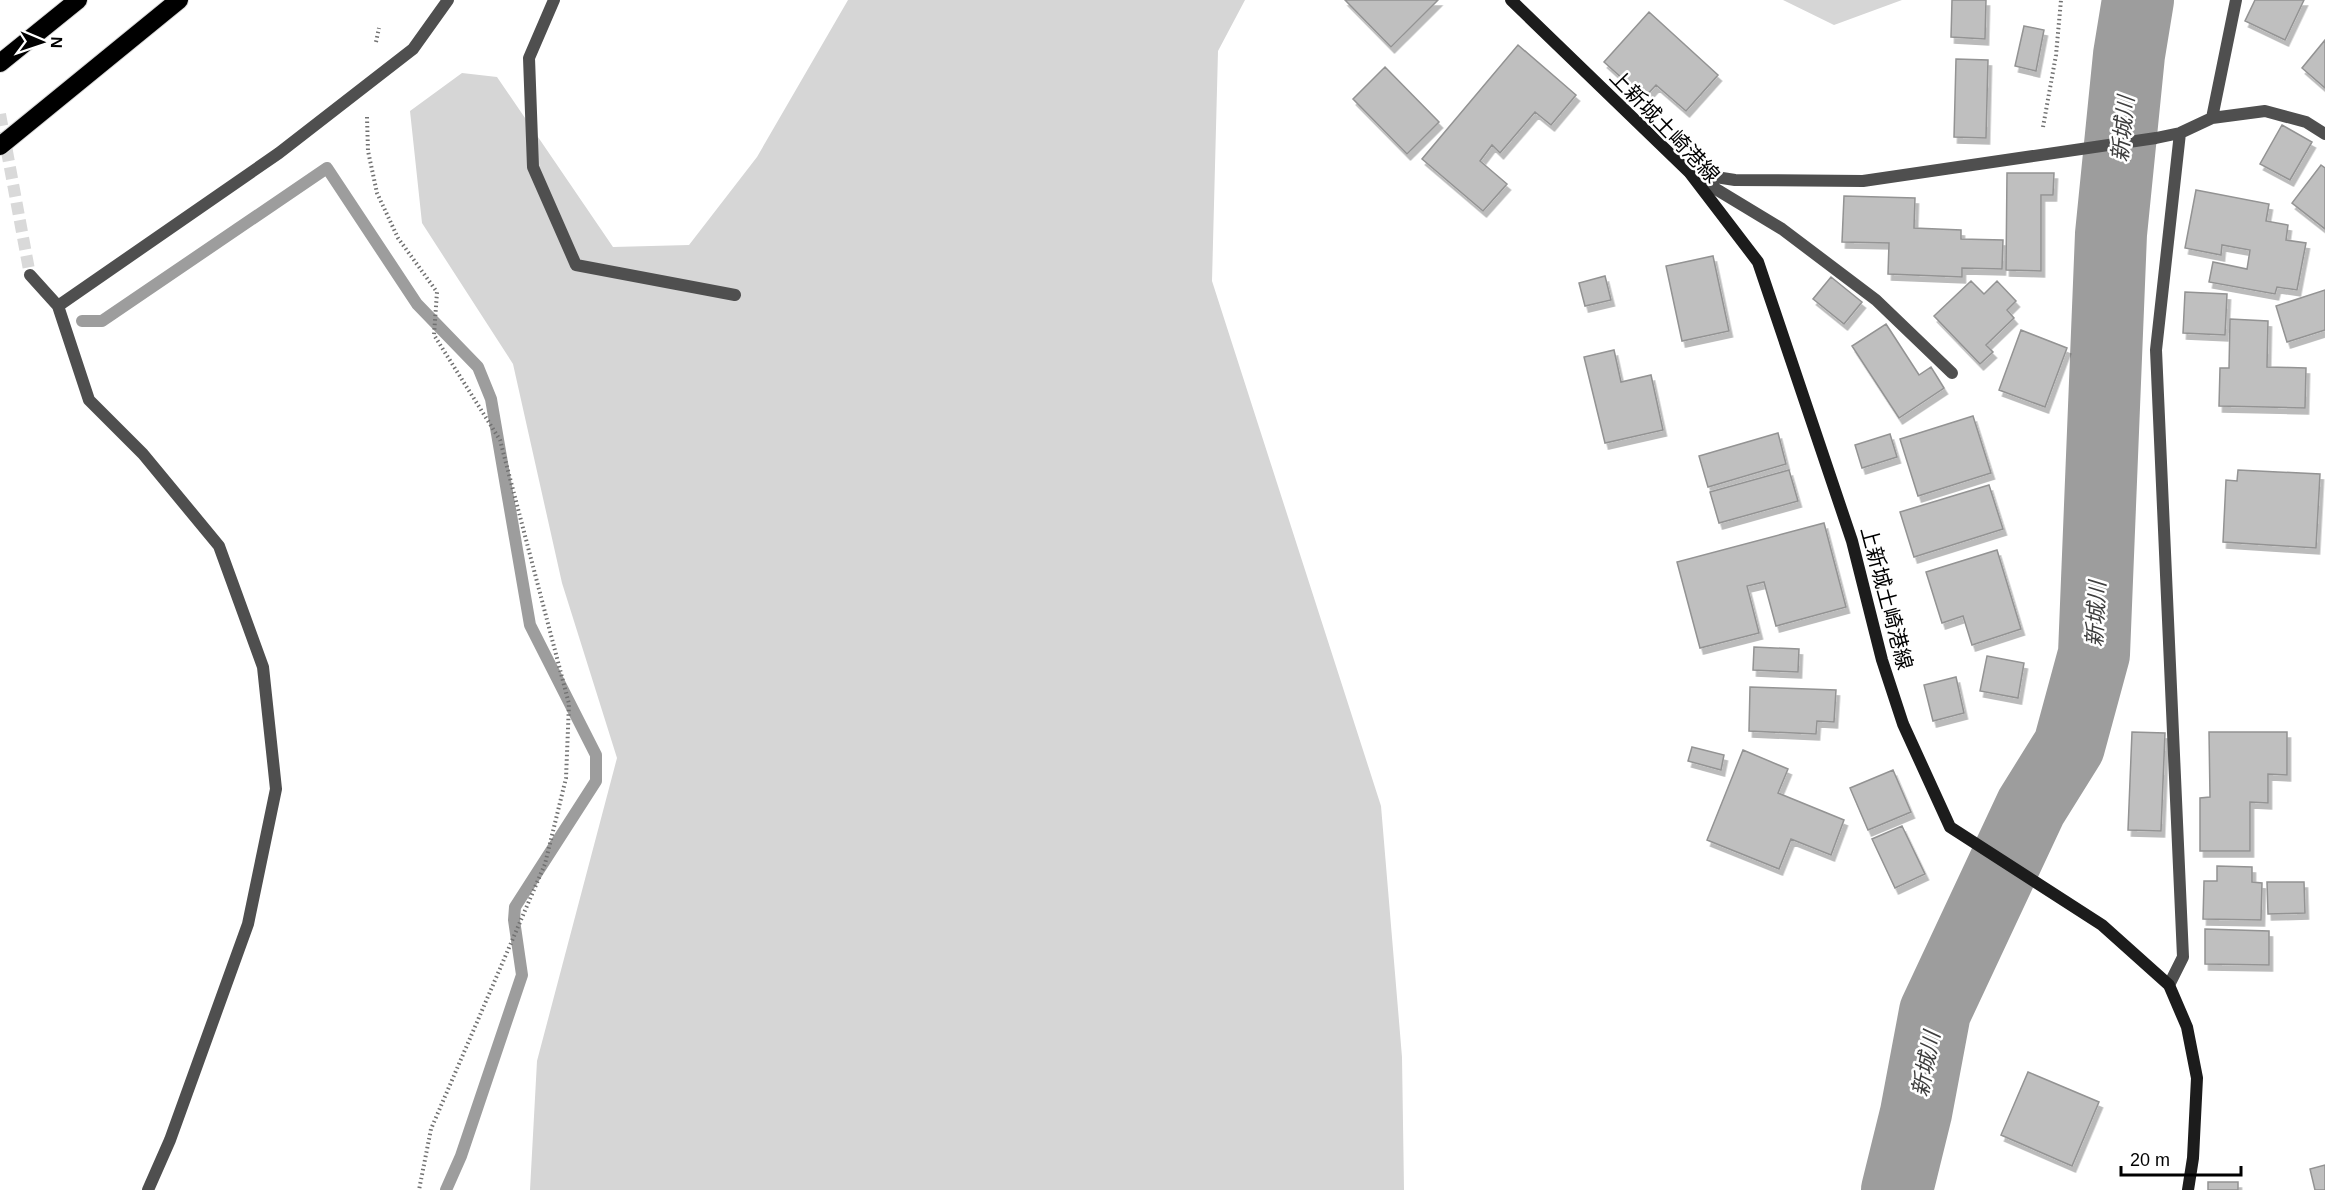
<svg xmlns="http://www.w3.org/2000/svg" width="2325" height="1190" viewBox="0 0 2325 1190" font-family="Helvetica,'Noto Sans JP',sans-serif">
	<defs>
		<filter id="shadow"><feDropShadow dx="3.5" dy="6" stdDeviation="0" flood-color="#0004"/></filter>
	</defs>
	<rect width="100%" height="100%" fill="#fff"/>
	<path fill="#d6d6d6" d="M848 0H1245L1218 51 1212 281 1381 806 1402 1057 1404 1190H530L537 1061 617 758 562 583 513 364 422 223 410 111 462 73 497 77 613 247 689 245 757 157Z
		M1783 0H1902L1834 25Z"/>
	<g fill="none" stroke-linecap="round" stroke-linejoin="round">
		<path stroke="#9d9d9d" stroke-width="12" d="M82 321H102L327 168 417 304 478 367 491 399 530 625 596 755V781L515 907 514 920 522 975 461 1156 446 1190"/>
		<path stroke="#9d9d9d" stroke-width="72" d="M1897 1190 1916 1113 1935 1012 2031 807 2069 746 2094 654 2111 234 2129 55 2138 0"/>
	</g>
	<path fill="#bfbfbf" stroke="#939393" stroke-width="1.5" filter="url(#shadow)" d="M1345 0H1438L1391 47Z
		M1952 0H1986L1985 39 1951 37Z
		M2255 0H2304L2285 40 2245 21Z
		M1649 12 1718 75 1686 111 1656 85 1644 98 1604 62Z
		M2024 26 2044 30 2036 71 2015 66Z
		M2325 40V88L2302 68Z
		M1518 45 1576 95 1551 125 1535 112 1500 153 1492 145 1480 161 1507 184 1483 211 1422 159Z
		M1956 59 1988 60 1986 138 1954 137Z
		M1385 67 1439 122 1407 154 1353 99Z
		M2282 125 2312 142 2290 180 2260 164Z
		M2321 165 2325 168V229L2292 203Z
		M2007 173H2054L2053 195H2041V271L2006 270Z
		M2196 190 2269 204 2266 221 2288 225 2286 240 2306 243 2297 290 2277 287 2275 294 2209 282 2213 262 2247 269 2250 250 2222 245 2221 255 2185 248Z
		M1844 196 1915 198 1914 228 1961 230V239L2003 240 2002 269 1962 268V277L1888 274 1889 243 1842 242Z
		M1713 256 1729 331 1682 341 1666 266Z
		M1605 276 1611 300 1585 306 1579 283Z
		M1831 277 1862 302 1844 324 1813 299Z
		M1971 281 1984 294 1997 281 2016 301 2007 310 2014 318 1986 345 1993 352 1980 364 1934 316Z
		M2325 290V330L2287 342 2276 306Z
		M2185 292 2227 294 2225 335 2183 333Z
		M2230 319 2268 321 2267 367 2306 368 2305 408 2219 406 2220 368H2229Z
		M1886 324 1919 375 1931 367 1944 388 1899 418 1852 346Z
		M2021 330 2067 348 2045 407 1999 390Z
		M1614 350 1621 382 1651 375 1663 430 1605 443 1584 357Z
		M1973 416 1991 473 1918 496 1900 439Z
		M1778 433 1786 464 1708 487 1699 456Z
		M1890 434 1897 457 1862 468 1855 445Z
		M1789 470 1798 501 1719 523 1710 492Z
		M2238 470 2320 474 2316 548 2223 542 2226 480 2237 481Z
		M1989 485 2003 529 1914 557 1900 512Z
		M1824 523 1846 607 1776 626 1764 582 1747 586 1759 633 1700 648 1677 562Z
		M1997 550 2021 629 1972 645 1963 616 1942 623 1926 572Z
		M1754 647 1799 649 1798 672 1753 670Z
		M1987 656 2024 663 2018 698 1980 691Z
		M1956 677 1964 713 1933 721 1924 685Z
		M1750 687 1836 690 1834 722 1817 721 1816 734 1749 731Z
		M2132 732 2165 733 2161 831 2128 830Z
		M2209 732H2287V775L2268 774V803L2250 802V851H2200V798L2210 797Z
		M1692 747 1724 755 1721 770 1688 761Z
		M1743 750 1788 769 1778 793 1844 820 1831 855 1791 839 1779 869 1707 840Z
		M1893 770 1911 812 1868 830 1850 788Z
		M1902 826 1925 874 1895 888 1872 839Z
		M2217 866 2252 867V882L2262 883 2261 920 2203 919 2204 881H2217Z
		M2267 882H2304L2305 913 2268 914Z
		M2205 929 2269 931V965L2205 964Z
		M2028 1072 2099 1102 2072 1166 2001 1135Z
		M2325 1165V1190H2315L2310 1169Z
		M2208 1182H2238V1190H2208Z"/>
	<g fill="none" stroke-linecap="round" stroke-linejoin="round">
		<path stroke="#d9d9d9" stroke-width="12" stroke-dasharray="12 6" stroke-linecap="butt" d="M0 114 30 275"/>
		<g stroke="#dbdbdb" stroke-width="20">
			<path id="motorway" d="M0 63 78 0
				M0 146 179 0"/>
		</g>
		<path stroke="#717171" stroke-width="4" stroke-dasharray="1.5 3" stroke-linecap="butt" d="M376 42 379 28
			M367 117 368 151 377 193 398 238 437 292 434 335 500 440 569 704 566 778 545 864 431 1129 419 1190
			M2043 127 2056 55 2061 0"/>
		<path stroke="#4f4f4f" stroke-width="12" d="M554 0 529 58 533 167 576 265 735 295
			M2212 118 2236 0
			M1690 173 1735 180 1863 181 2156 138 2180 133 2212 118 2265 111 2306 122 2325 134
			M1696 177 1782 229 1876 300 1952 373
			M30 275 58 306 89 400 143 454 219 546 263 667 276 789 248 924 170 1140 148 1190
			M58 306 279 153 413 49 448 0
			M2169 985 2183 957 2156 350 2180 133"/>
		<path stroke="#1c1c1c" stroke-width="12" d="M1511 0 1690 173 1758 262 1852 541 1882 660 1903 724 1950 827 2102 925 2169 985 2187 1027 2197 1078 2193 1158 2188 1190"/>
		<use href="#motorway" stroke="#000" stroke-width="18"/>
	</g>
	<g text-anchor="middle" dominant-baseline="central" stroke-width="5" stroke-linejoin="round" paint-order="stroke">
		<g font-size="21" fill="#000" stroke="#fff">
			<text transform="translate(1665 126) rotate(46)">上新城土崎港線</text>
			<text transform="translate(1887 598) rotate(75)">上新城土崎港線</text>
		</g>
		<g font-size="22" font-style="italic" fill="#3e3e3e" stroke="#fff">
			<text transform="translate(2123 129) rotate(-84)">新城川</text>
			<text transform="translate(2096 614) rotate(-87)">新城川</text>
			<text transform="translate(1926 1064) rotate(-79)">新城川</text>
		</g>
	</g>
	<g transform="translate(42 42) rotate(92)" stroke="#ffffff" stroke-width="4.5" paint-order="stroke">
	<path d="M0-4.5L10 22L0 15L-10 22Z" fill="#000000"/>
	<text y="-9" font-size="16" font-weight="bold" text-anchor="middle" fill="#000000">N</text>
	</g>
	<path d="M2121 1166v9h120v-9" fill="none" stroke="#000000" stroke-width="3"/>
	<text x="2130" y="1166" font-size="18" fill="#000000" stroke="#ffffff" stroke-width="4.5" paint-order="stroke">20 m</text>
</svg>
